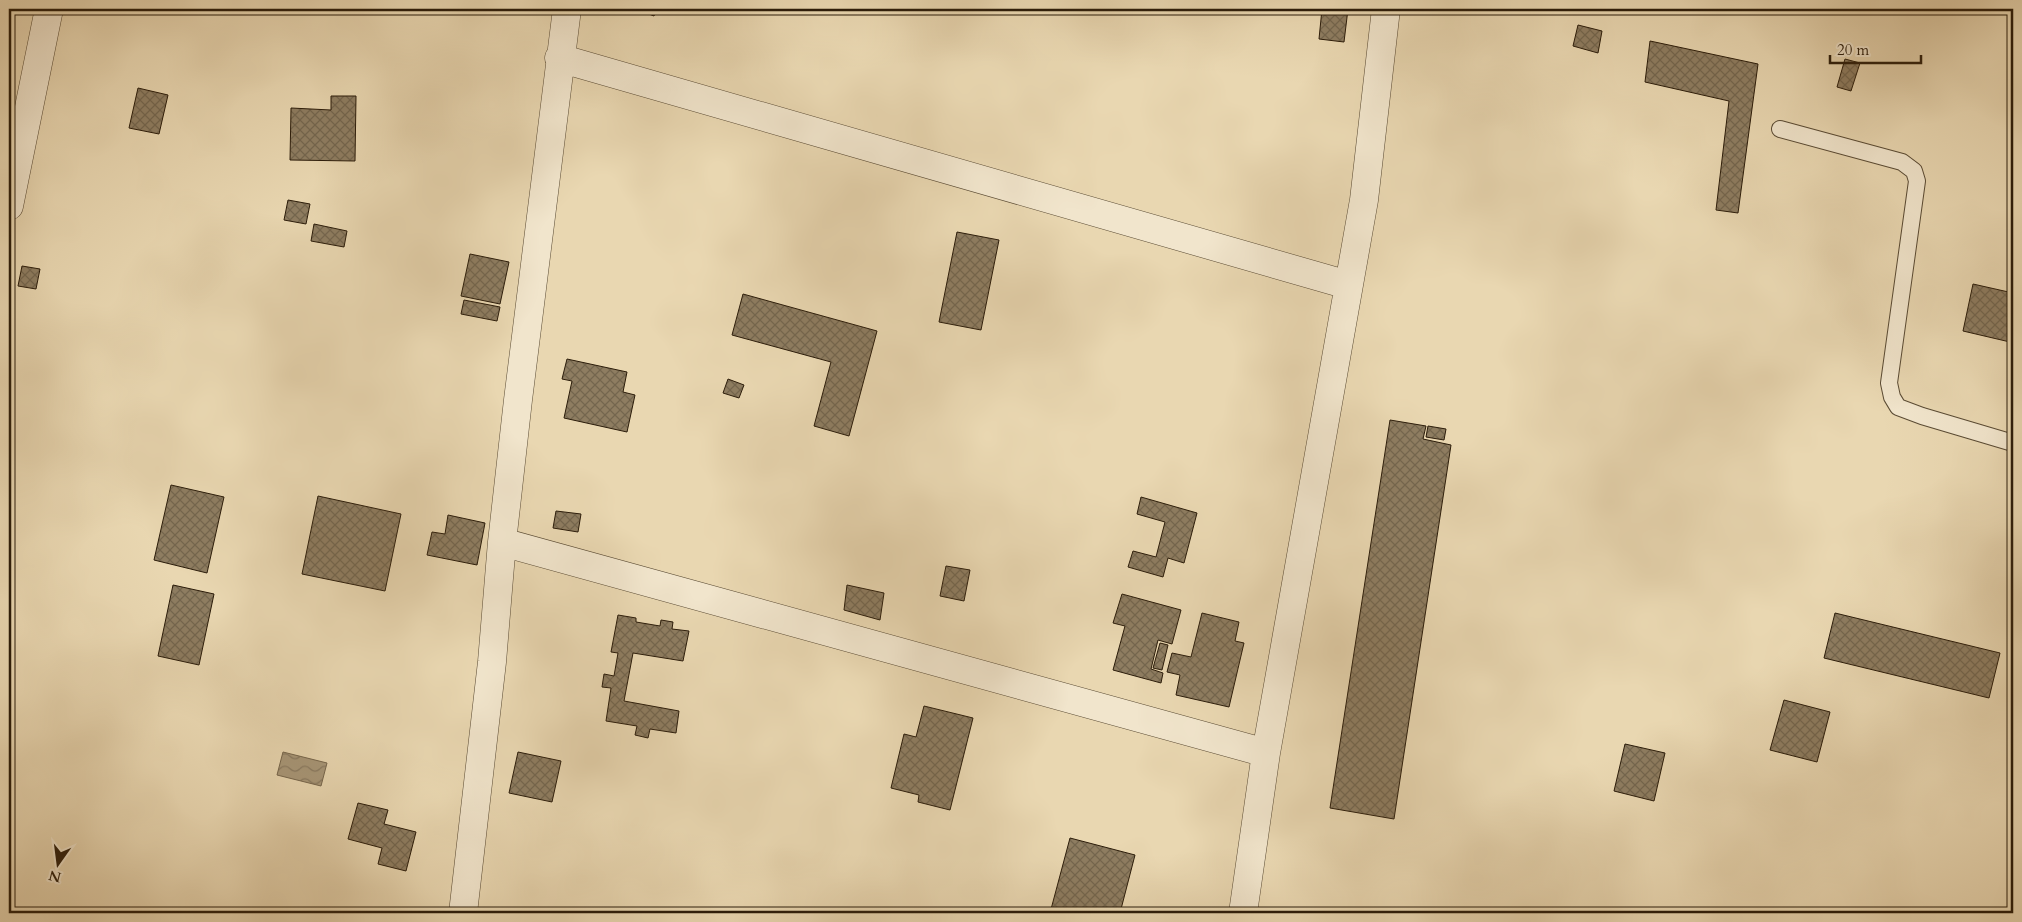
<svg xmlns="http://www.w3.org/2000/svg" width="2022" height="922" viewBox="0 0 2022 922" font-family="Cardo,serif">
	<defs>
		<pattern id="water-waves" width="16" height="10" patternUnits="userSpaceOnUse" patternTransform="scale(1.25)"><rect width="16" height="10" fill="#a89778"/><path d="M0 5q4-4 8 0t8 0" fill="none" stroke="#897a61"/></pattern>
		<pattern id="building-cross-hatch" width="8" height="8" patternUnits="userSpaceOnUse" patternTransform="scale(1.25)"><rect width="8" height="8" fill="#8e7d61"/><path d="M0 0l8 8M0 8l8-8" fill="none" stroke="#74664e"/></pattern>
	</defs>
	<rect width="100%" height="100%" fill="#e9d7b1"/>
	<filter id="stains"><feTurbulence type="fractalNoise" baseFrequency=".004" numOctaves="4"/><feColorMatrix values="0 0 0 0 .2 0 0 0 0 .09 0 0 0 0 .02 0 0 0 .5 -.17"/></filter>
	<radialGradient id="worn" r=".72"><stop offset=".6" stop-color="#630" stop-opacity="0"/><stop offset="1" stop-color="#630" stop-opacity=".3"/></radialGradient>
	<path fill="url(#water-waves)" stroke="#76664c" d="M283 752 327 763 321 786 277 775Z"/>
	<path fill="url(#building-cross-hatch)" stroke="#2b1c0a" d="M636 9H657L654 16Z
		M1322 9H1348L1344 42 1319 39Z
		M1578 25 1602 31 1598 53 1573 46Z
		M1650 41 1758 64 1738 213 1716 210 1729 101 1645 82Z
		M1845 59 1860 63 1851 91 1837 87Z
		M138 88 168 95 159 134 129 128Z
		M331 96H356L355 161 290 160 291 108 331 110Z
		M288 200 310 204 306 224 284 220Z
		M314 224 347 231 344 247 311 241Z
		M957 232 999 240 981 330 939 322Z
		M470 254 509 262 500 304 461 296Z
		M22 266 40 269 36 289 18 286Z
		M1973 284 2013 293V328L2010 342 1963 331Z
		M743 294 877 331 849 436 814 426 831 362 732 335Z
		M464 300 500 307 497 321 461 314Z
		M567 359 627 372 623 392 635 395 627 432 564 418 572 381 562 379Z
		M728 379 744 385 739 398 723 393Z
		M1390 420 1426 426 1423 439 1451 445 1394 819 1330 808Z
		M1428 426 1446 429 1444 440 1426 437Z
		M171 485 224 497 207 573 154 560Z
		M318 496 401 514 385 591 302 574Z
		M1141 497 1197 513 1184 563 1168 558 1163 577 1128 567 1133 551 1156 557 1165 522 1137 514Z
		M556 511 581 514 578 532 553 528Z
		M448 515 485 523 477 565 427 555 432 532 445 534Z
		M946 566 970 570 964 601 940 596Z
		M173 585 214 594 199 665 158 656Z
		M847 585 884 593 880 620 844 610Z
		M1122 594 1181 610 1172 644 1158 640 1151 669 1163 673 1161 683 1113 670 1125 626 1113 623Z
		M1202 613 1239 622 1235 641 1244 643 1229 707 1176 695 1180 675 1167 672 1172 653 1191 657Z
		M1835 613 2000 653 1989 698 1824 658Z
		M618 615 636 618V622L660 626 661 620 673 622 672 629 689 631 683 661 633 653 624 701 679 711 676 733 650 729 648 738 635 735 637 726 606 721 611 688 602 687 604 674 614 676 618 653 611 652Z
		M1160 643 1168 645 1162 670 1153 668Z
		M1784 700 1830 712 1817 762 1770 750Z
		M924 706 973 718 950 810 918 802 919 795 891 788 904 734 916 737Z
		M1625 744 1665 753 1654 801 1614 791Z
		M518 752 561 761 552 802 509 793Z
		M358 803 388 810 384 824 416 832 406 871 378 864 382 848 348 839Z
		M1070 838 1135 855 1120 913H1050Z"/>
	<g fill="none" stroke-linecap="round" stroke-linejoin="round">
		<g stroke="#5a4b34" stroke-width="18">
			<path id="service" d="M1780 129 1902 162 1914 171 1917 181 1889 383 1892 397 1898 407 1922 416 2013 443"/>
		</g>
		<g stroke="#5a4b34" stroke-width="29">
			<path id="minor" d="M559 58 1348 285
				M9 206 49 9
				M502 542 1266 753
				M463 913 492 662 502 542 518 400 567 9
				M1243 913 1266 753 1364 200 1386 9"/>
		</g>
		<use href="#service" stroke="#f1e5cc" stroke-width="16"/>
		<use href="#minor" stroke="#f1e5cc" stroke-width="28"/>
	</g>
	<rect width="2022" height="922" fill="none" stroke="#e9d7b1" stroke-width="30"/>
	<rect x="10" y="10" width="2002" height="902" fill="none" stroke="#2b1c0a" stroke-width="2.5"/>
	<rect x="15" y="15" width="1992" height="892" fill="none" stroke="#2b1c0a"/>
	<g transform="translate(58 864) rotate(194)" stroke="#f1e5cc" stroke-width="4" paint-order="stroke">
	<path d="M0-4L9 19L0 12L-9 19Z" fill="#2b1c0a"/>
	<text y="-8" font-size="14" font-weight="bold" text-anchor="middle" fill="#2b1c0a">N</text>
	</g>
	<path d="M1830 55v8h91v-8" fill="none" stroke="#2b1c0a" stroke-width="2.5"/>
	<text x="1837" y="55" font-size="15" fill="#2b1c0a" stroke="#f1e5cc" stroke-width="4" paint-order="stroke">20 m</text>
	<rect width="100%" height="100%" filter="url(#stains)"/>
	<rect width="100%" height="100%" fill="url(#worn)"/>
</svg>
